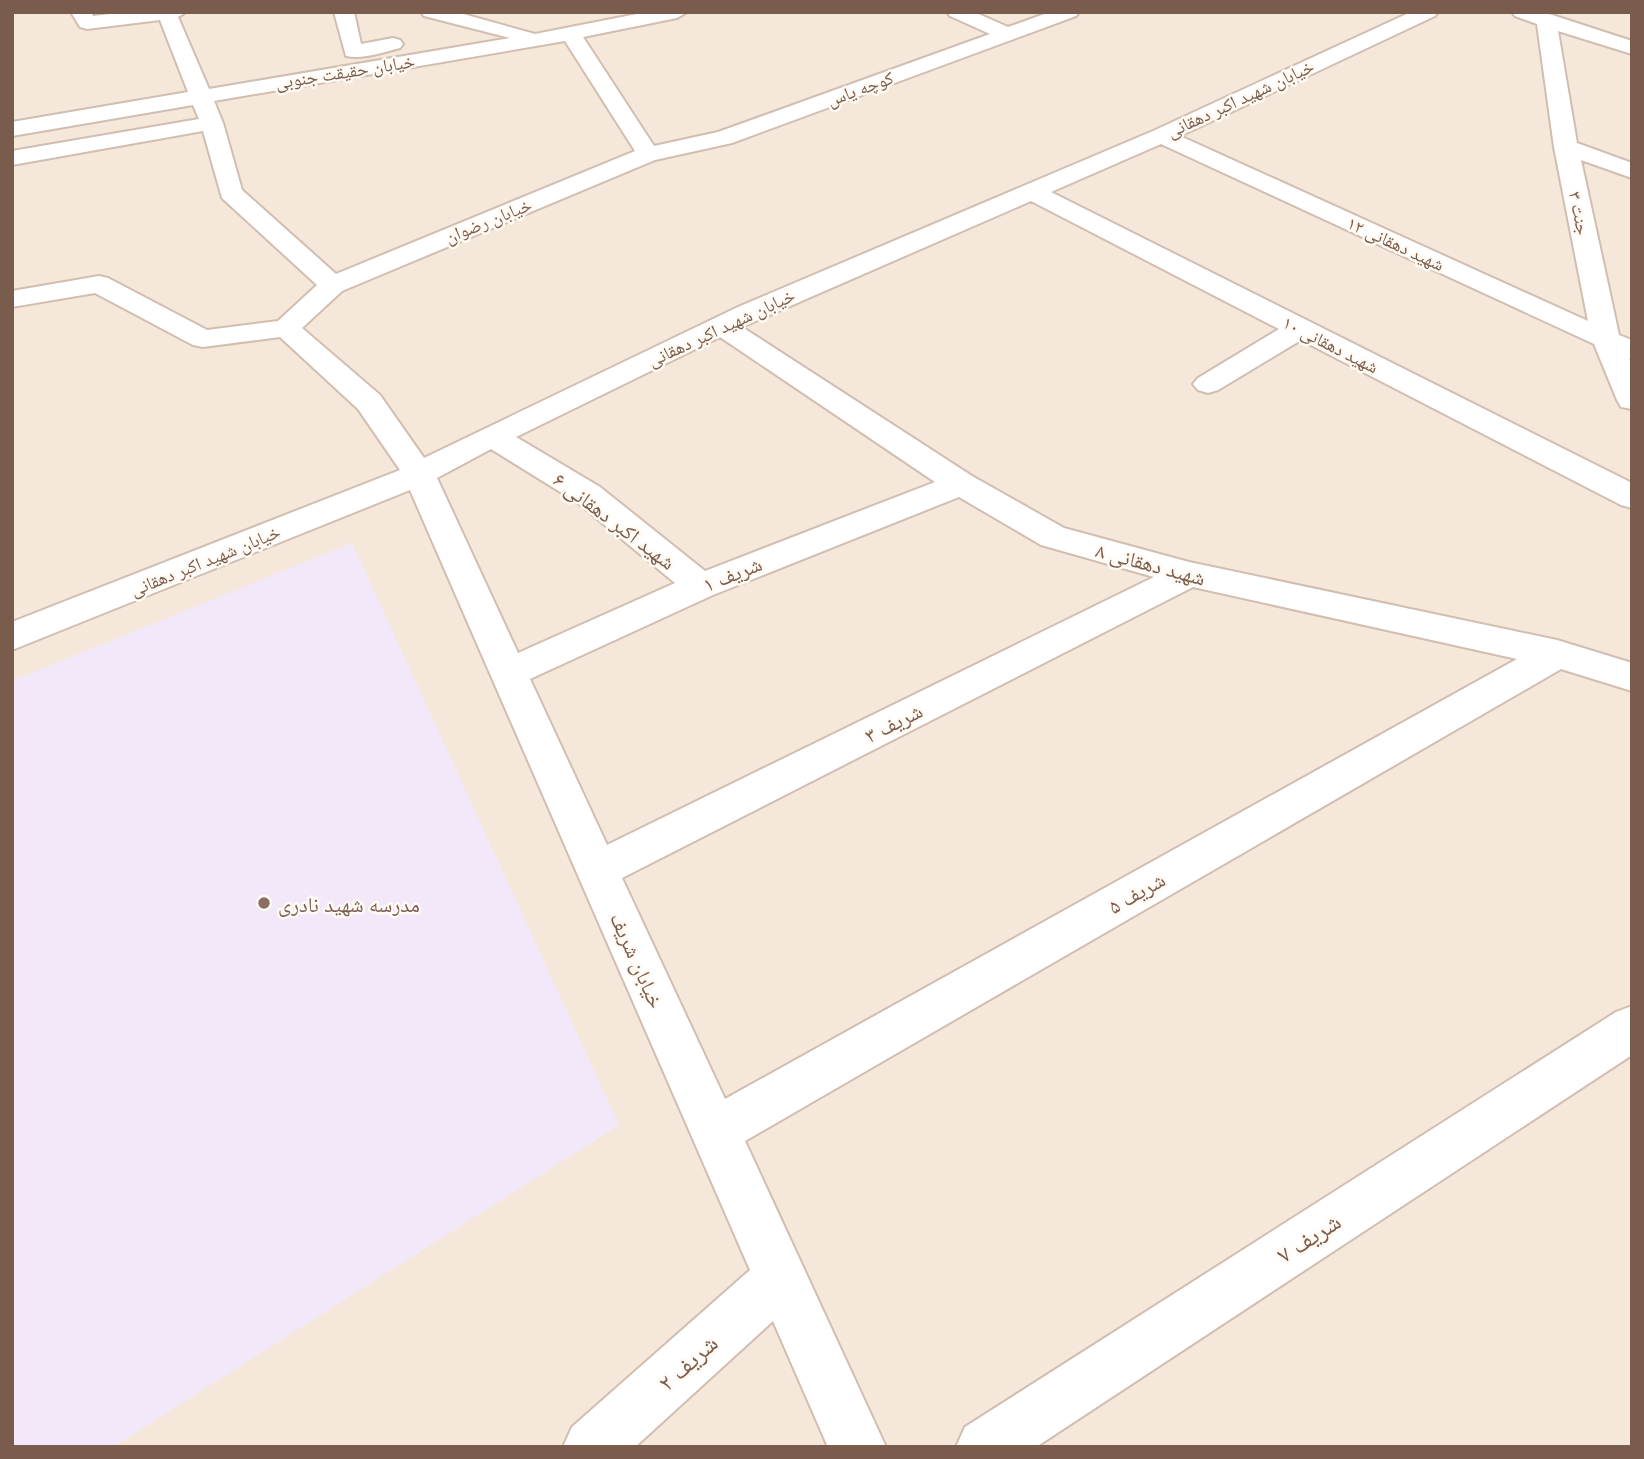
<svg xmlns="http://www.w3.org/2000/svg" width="1644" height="1459" viewBox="0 0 1644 1459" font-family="Lato,'Noto Naskh Arabic',sans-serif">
	<rect width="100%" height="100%" fill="#fdf6ec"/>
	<path fill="#f5e8da" d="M12 12H1632V1447H12Z"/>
	<path fill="#f3e8fa" d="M352 543 619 1125 113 1447H12V681Z"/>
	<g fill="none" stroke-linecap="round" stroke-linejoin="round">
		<g stroke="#d1beb0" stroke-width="4">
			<path id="minor" d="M71 12H91L93 16 126 12H186L178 17 209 89 510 38 424 16 421 12H456L535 34 647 12H687L677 18 583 37 654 146 718 132 990 34 950 16 947 12H974L1008 27 1050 12H1079L1076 16 732 143 655 160 342 291 302 328 380 395 424 458 738 307 1153 131 1411 12H1438L1435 16 1180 136 1588 321 1554 147 1537 24 1515 16 1512 12H1543L1632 41V54L1558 31 1577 143 1632 163V178L1581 160 1619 335 1632 340V360L1629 359 1632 365V409L1621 407 1617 400 1594 344 1161 144 1051 192 1632 483V508L1621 505 1301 340 1218 390 1208 393 1198 390 1193 384 1198 378 1279 329 1031 201 742 327 972 476 1064 528 1189 562 1557 640 1632 663V691L1561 669 745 1141 886 1447H828L773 1321 635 1447H563L572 1427 750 1270 410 490 12 650V622L400 470 358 409 280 337 203 347 193 345 95 293 12 307V291L99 276 108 278 207 330 278 321 317 285 222 198 203 131 12 165V151L199 119 193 105 12 136V122L188 92 160 20 87 29 80 27ZM565 41 635 151 336 274 242 190 223 123 214 101ZM720 337 935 482 705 571 600 487 516 437ZM491 449 578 503 675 583 518 653 437 478ZM959 497 1041 545 1154 577 607 845 530 679 713 595ZM1193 587 1517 659 725 1099 622 878Z
				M334 12H354L361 44 393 38 400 40 403 44 400 48C384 52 362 60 346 56Z
				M1632 1006V1055L1036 1447H956L965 1427 1616 1012Z"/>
		</g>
		<use href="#minor" fill="#fff" fill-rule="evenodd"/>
	</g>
	<circle fill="#8d6e63" stroke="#fffaf3" stroke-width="2.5" cx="264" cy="903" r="7"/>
	<g text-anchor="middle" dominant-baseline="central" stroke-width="5" stroke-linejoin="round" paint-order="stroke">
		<g font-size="18" fill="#7a5c4d" stroke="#fffaf3">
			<text transform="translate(345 71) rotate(-9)">خیابان حقیقت جنوبی</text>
			<text transform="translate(860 88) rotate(-20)">کوچه یاس</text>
			<text transform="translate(1240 98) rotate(-25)">خیابان شهید اکبر دهقانی</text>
			<text transform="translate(1580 213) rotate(78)">جنت ۳</text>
			<text transform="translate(488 220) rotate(-22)">خیابان رضوان</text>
			<text transform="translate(1396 243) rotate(25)">شهید دهقانی ۱۲</text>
			<text transform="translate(721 327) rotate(-25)">خیابان شهید اکبر دهقانی</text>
			<text transform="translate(1331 344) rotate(27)">شهید دهقانی ۱۰</text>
			<text transform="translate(205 560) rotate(-22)">خیابان شهید اکبر دهقانی</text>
		</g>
		<g font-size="21" fill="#7a5c4d" stroke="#fffaf3">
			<text transform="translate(615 520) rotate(37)">شهید اکبر دهقانی ۶</text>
			<text transform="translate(1151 563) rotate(15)">شهید دهقانی ۸</text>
			<text transform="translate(732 573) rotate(-22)">شریف ۱</text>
			<text transform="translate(893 722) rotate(-27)">شریف ۳</text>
			<text transform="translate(1136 892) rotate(-30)">شریف ۵</text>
			<text transform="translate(638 960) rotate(66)">خیابان شریف</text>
		</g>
		<g font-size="21" fill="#785e54" stroke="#fffaf3" text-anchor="start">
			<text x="278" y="903">مدرسه شهید نادری</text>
		</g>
		<g font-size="24" fill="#7a5c4d" stroke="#fffaf3">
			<text transform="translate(1308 1237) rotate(-33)">شریف ۷</text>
			<text transform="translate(687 1362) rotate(-42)">شریف ۲</text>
		</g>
	</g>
	<rect width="1644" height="1459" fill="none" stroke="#7a5c4d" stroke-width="28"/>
</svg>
